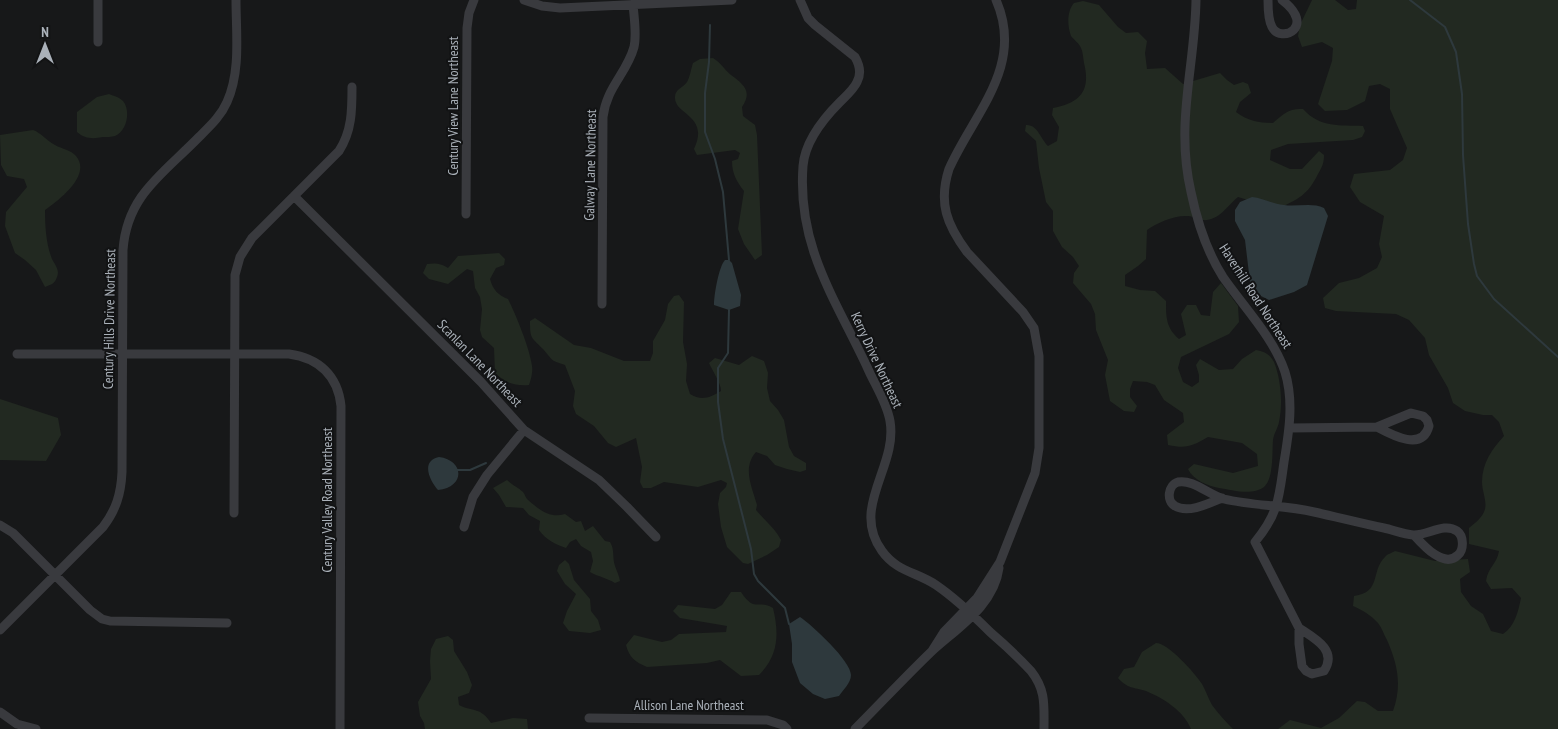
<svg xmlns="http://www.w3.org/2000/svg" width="1558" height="729" viewBox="0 0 1558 729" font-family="'PT Sans Narrow',sans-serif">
	<rect width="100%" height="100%" fill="#171819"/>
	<path fill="#222921" d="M1312 0H1335L1348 10 1356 9 1357 0H1558V729H1278L1290 720 1321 728 1339 718 1357 701 1365 702 1378 711H1393C1402 686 1398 665 1387 640 1384 635 1382 628 1378 623 1371 615 1362 610 1353 606L1354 596C1382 592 1370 572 1385 557 1387 554 1392 553 1395 551L1435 561 1468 559 1470 572 1460 579 1461 592 1471 606 1483 614 1491 631 1503 634C1515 626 1518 612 1521 598L1512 588 1491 589 1486 581C1488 567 1497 564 1499 551L1469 544V528C1475 523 1483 517 1485 509 1487 501 1482 491 1482 482 1482 463 1492 449 1504 436L1499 422 1492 415H1483L1465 411 1453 403 1448 388 1429 355 1425 338 1409 320 1396 314 1336 311 1325 308 1323 298 1339 283 1359 278 1377 268 1382 257 1379 244 1384 216 1360 202 1350 187 1354 174 1390 170 1403 160 1407 148 1390 109V89L1380 84 1369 86 1365 101 1347 110 1325 111 1318 104 1332 61 1333 48 1322 42 1302 47 1298 36 1300 25Z
		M1083 1 1099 5 1118 27 1126 33 1138 32 1147 41 1145 53 1147 69 1165 68 1183 84 1220 73 1227 80 1234 85 1243 82 1248 84 1251 93 1240 102 1236 112C1248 121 1259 123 1273 123 1283 114 1289 108 1303 109 1320 128 1340 125 1363 126L1365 131 1362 137 1353 140 1288 144 1271 150 1270 160 1290 169H1302L1319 151 1324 155C1324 163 1322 167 1318 174 1307 196 1299 198 1278 209L1238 197C1228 205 1221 218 1207 220 1201 221 1194 216 1188 216 1174 215 1157 223 1147 230L1146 259 1138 266 1125 275V286L1140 290 1155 291 1166 301C1166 317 1166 328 1179 339L1186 335 1181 314 1187 305H1196L1201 315 1210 316 1213 292 1221 283 1238 306 1239 322 1229 334 1181 357 1178 368 1183 382 1192 387 1199 382V375L1196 365 1200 359 1219 370 1233 369 1242 359 1256 350C1263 351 1270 354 1274 362 1281 379 1283 404 1279 422 1278 428 1274 433 1273 440 1272 452 1274 478 1264 487 1252 496 1232 490 1219 488 1208 486 1193 480 1188 469L1194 464 1233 473 1258 466 1257 454 1242 443 1208 437C1192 446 1187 449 1168 445L1167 435 1184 422 1183 413 1164 400 1155 385 1147 382 1133 381 1130 389V397L1137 406 1134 412 1124 411 1110 401 1105 375 1108 360 1096 330 1095 314 1091 304 1073 283 1074 273 1079 266 1073 257 1062 247 1053 231V211L1046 202 1039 168 1036 141 1025 131 1026 125C1037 124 1041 139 1048 146L1057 141 1059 127 1052 115 1053 108C1080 103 1091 91 1084 63 1083 58 1083 52 1081 48 1079 43 1074 40 1071 36 1067 25 1067 11 1074 3Z
		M713 58C720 62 724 69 731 75 743 84 753 91 742 107L743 116 755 125 757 135 762 255 755 260 744 244 738 229 744 191C737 182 732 174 732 161L738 159 740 153 735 150 697 155 694 149C710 115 674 115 675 97 675 89 683 88 687 82 690 77 691 69 693 63L700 59Z
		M109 94C114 96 119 97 123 101 131 111 127 131 115 136 112 137 106 137 103 137 93 139 85 139 77 132V112L97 97Z
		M33 130C40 132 47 141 55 145 62 149 71 150 76 156 92 175 59 200 45 210 45 226 46 244 52 259 55 265 60 270 57 277 55 284 50 285 45 287L36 270 25 260 15 253 5 226 6 212 27 187 24 179 7 176 1 165 0 135Z
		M499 253 505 259 504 265 496 268 490 279C493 290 498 295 508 299 516 315 530 349 532 366 533 372 531 379 529 385 515 386 505 383 495 373L494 348 482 337 480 330 482 309 480 297 475 288 473 271 467 269 448 284 429 279 423 273 427 264C435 263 440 263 448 268L458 256Z
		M679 295 684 302 683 342 687 364 686 381 690 394C701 401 710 398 721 391 721 383 713 372 709 363L715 358 739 365 752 356 764 361 768 373 767 388 770 401 778 410 784 420 789 447 794 456 806 463V470L800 472 787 469 775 465 767 456 756 452C742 468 752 487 757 505L756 510C765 521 775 528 781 540L779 547 767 555 748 564 743 563 727 547 721 527 718 504 720 493 726 487 727 483 721 480 698 487 664 482 651 488H643L640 482 642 467 636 438 616 447 608 443 594 426 576 414 573 406 575 391 565 365C549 360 553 360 543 349 531 337 530 339 530 321L535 318 574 345 591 348 624 361H650L653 353V341L665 320 668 304 674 296Z
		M0 399 58 418 61 435 46 461 0 460Z
		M507 480C512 485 519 488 523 492 525 494 525 497 527 499 538 509 550 519 565 514L576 522 581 521 585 531 593 526 605 541 610 542C615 550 612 557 615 566 617 572 619 575 620 581L615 583C607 578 599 577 590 572L593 561 591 552 581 546 576 539 570 542 566 548C555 544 546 540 539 530L540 521 529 515 523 508 506 507 499 495 493 488Z
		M565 560 569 564 574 580 590 599 591 611 598 620 601 630 590 633 569 631 563 623 567 611 576 594 565 584 557 571 559 565Z
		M731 592H741C755 613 757 599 773 608 779 633 779 655 759 675L741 676 720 660 707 663 647 667C635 662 629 657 626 645L634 635 662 642 671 640 679 634 726 632 727 626 680 618 673 611 678 605 715 609 722 605Z
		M448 636 453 640 454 651 467 672 472 685 469 693 458 697 459 705C473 712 481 707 491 723L513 718 527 719 528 729H425L424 723 420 716 418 702 431 679 430 661 431 649 436 639Z
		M1156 643C1168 643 1195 673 1202 684 1206 691 1208 698 1212 705 1218 713 1226 722 1233 729H1191C1184 711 1163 698 1146 691 1133 687 1128 689 1118 678L1124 669 1134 667 1142 652Z"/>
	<path fill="#2e393d" d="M1252 197C1263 198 1272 204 1284 205 1297 207 1312 202 1324 208L1328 216 1307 285 1294 292 1269 300 1261 296 1250 282 1245 240 1235 221V210L1240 202Z
		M725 260H729L732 263 741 295 740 306 729 310 714 305C714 295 719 266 725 260Z
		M439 457C464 460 466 487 438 490 430 481 420 461 439 457Z
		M800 617C812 625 851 661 851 675 851 683 843 690 839 696L825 699 813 694 800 683 792 662V644L789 624Z"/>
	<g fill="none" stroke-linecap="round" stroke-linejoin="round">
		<path stroke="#2e393d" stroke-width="2" d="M1410 0 1445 27 1456 52 1462 94 1463 155 1468 224 1474 264 1477 276 1494 299 1558 357
			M710 25 709 62 705 93V132L715 159 723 192 729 260
			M729 310 728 353 718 368V402L723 439 751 549 754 574 758 581 785 608 789 624
			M457 470H470L486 463"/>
		<path stroke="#393a3e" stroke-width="9" d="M524 0 542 6 560 8 732 0
			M800 0 808 18 815 25 855 57C859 64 862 73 857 82 854 89 846 96 840 102 823 119 805 141 803 166 797 247 836 300 868 369 875 385 887 403 890 421 898 467 850 507 882 551 897 572 917 572 936 585 955 598 973 615 990 632 1004 644 1018 657 1031 671 1046 690 1044 705 1044 729
			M1196 0C1195 67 1175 123 1191 192 1197 221 1207 252 1223 277 1243 306 1274 338 1285 372 1294 401 1289 432 1284 462 1279 497 1279 513 1255 542L1299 628V644L1302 666 1306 671 1312 674 1324 671C1338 650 1314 638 1299 628
			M1268 0C1268 8 1268 20 1272 27 1281 44 1317 27 1282 0
			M98 42V0
			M294 196 481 382 524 430 599 480 627 507 656 537
			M466 214 467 28 469 13 474 0
			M602 304 603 117C606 88 627 73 634 47 637 34 634 18 633 4
			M17 354H289C319 358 338 376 341 406L340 729
			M1290 428 1377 427 1411 413 1423 416 1427 420 1429 426C1422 452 1392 435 1377 427
			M1222 498C1210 503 1188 514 1175 506 1166 501 1168 485 1178 482 1193 479 1209 495 1224 499 1253 506 1284 505 1314 512 1337 517 1360 523 1384 528 1393 530 1404 534 1413 535 1427 536 1444 522 1457 531 1464 536 1464 550 1458 555 1444 569 1423 545 1414 535
			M234 513 235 275 240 257 252 238 339 151C352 131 352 110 352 87
			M0 525 13 533 90 610 102 619 110 621 227 623
			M464 527 473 497 487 475 524 430
			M0 630 103 527C116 510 121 494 122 472L123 250C127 195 163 174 199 137 210 126 221 116 227 102 241 71 236 33 236 0
			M932 651 944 632 977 598 1000 562 1035 473 1039 448V356L1034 328 1023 312 967 252C947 225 938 203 949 169 974 113 1025 66 996 0
			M0 712 17 724 36 729
			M589 718 767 720 783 725 787 729
			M855 729C880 704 905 677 931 652 957 628 994 606 999 568"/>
	</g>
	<g text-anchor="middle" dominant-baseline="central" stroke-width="4" stroke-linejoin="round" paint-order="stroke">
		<g font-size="14" fill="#aab1b9" stroke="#121314">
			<text transform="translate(453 106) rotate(-90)">Century View Lane Northeast</text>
			<text transform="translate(590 165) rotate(-89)">Galway Lane Northeast</text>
			<text transform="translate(1256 296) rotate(57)">Haverhill Road Northeast</text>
			<text transform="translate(109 319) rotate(-89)">Century Hills Drive Northeast</text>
			<text transform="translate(877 360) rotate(65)">Kerry Drive Northeast</text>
			<text transform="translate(480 363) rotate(46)">Scanlan Lane Northeast</text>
			<text transform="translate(327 500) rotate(-90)">Century Valley Road Northeast</text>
			<text x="689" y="705">Allison Lane Northeast</text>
		</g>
	</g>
	<g transform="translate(45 45)" stroke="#121314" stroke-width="4" paint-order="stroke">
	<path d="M0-4L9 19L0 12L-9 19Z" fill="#aab1b9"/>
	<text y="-8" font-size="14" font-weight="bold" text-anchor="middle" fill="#aab1b9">N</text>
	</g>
</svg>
